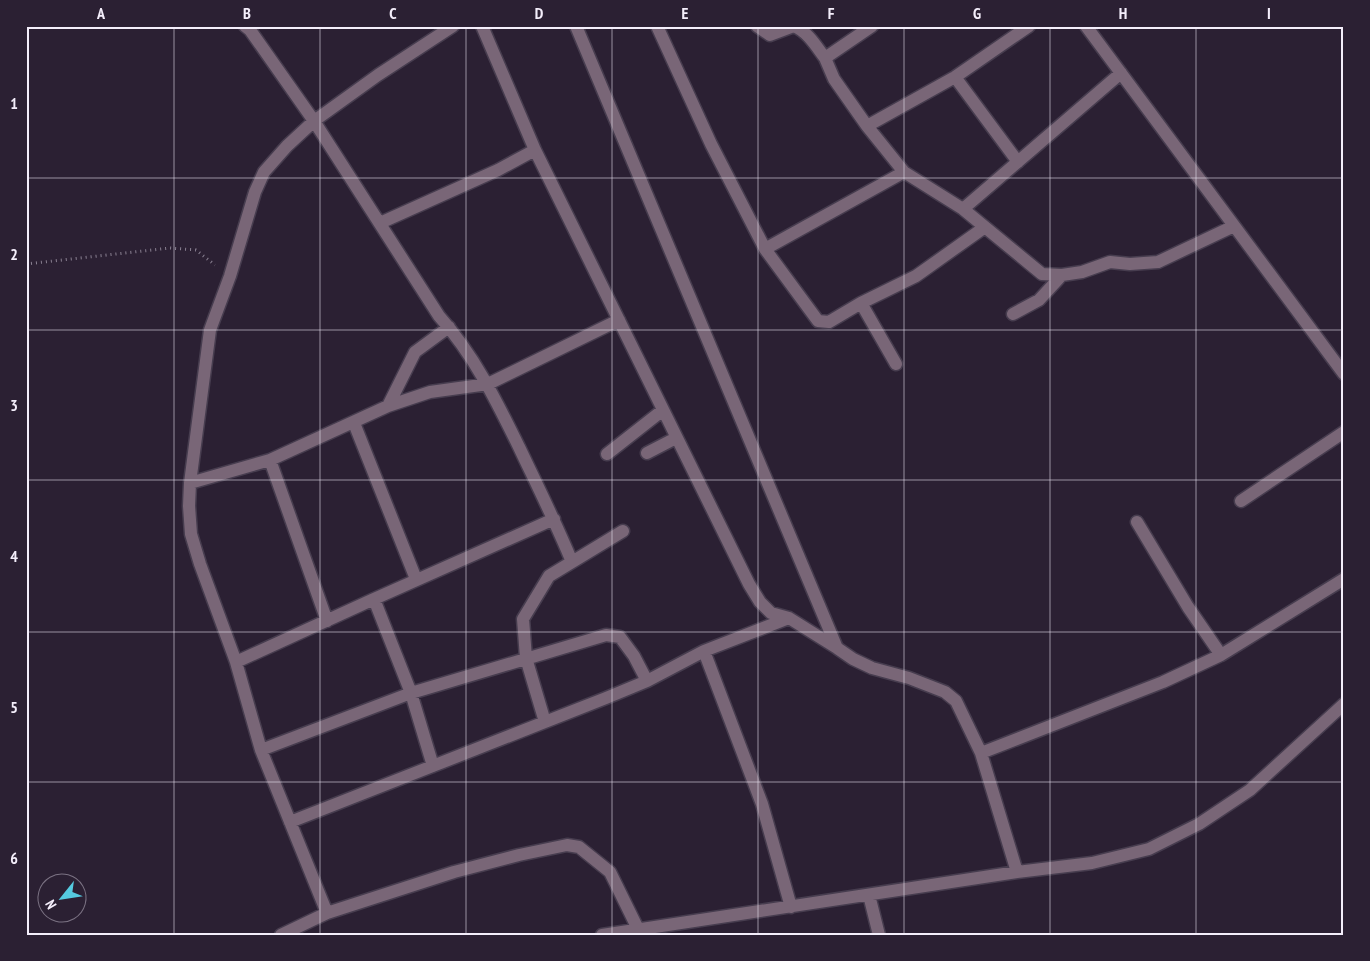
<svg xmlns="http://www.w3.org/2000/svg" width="1370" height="961" viewBox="0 0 1370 961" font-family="'PT Sans Narrow',sans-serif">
	<rect width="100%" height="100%" fill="#2b2033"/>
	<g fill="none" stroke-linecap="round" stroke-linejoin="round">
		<g stroke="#473d4f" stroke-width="15">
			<path id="minor" d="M245 26 250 30 314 121 439 316C474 355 496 400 519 447 537 485 556 523 572 562
				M482 26 535 150 749 584 760 602 771 613 789 618 837 648
				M576 26 837 648 853 659 872 668 909 678 945 692 956 701 981 753 1017 872
				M657 26 711 144 765 249 818 321 829 322 861 303 916 276 985 227
				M757 26 770 35 794 26C808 32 816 46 825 58L872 26
				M1086 26 1344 374
				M825 58 834 79 867 126 904 172 963 209 1042 274 1062 275 1082 272 1110 262 1130 264 1158 262 1234 226
				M955 77 1018 162
				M867 126 955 77 1029 26
				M963 209 1121 73
				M380 223 498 170 535 150
				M765 249 904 172
				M861 303 896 364
				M1013 314 1039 300 1062 275
				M388 406 415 352 449 327
				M354 423 416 579
				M647 453 676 438
				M607 454 663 410
				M270 460 388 406 430 392 488 384 619 320
				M190 483 270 460 327 621
				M1241 501 1344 432
				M1137 522 1188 607 1221 655
				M704 651 762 804 791 907
				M236 662 374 599
				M545 722 526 658 523 619 549 576 623 531
				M261 750 411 693 606 635 620 637 634 656 647 681
				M981 753 1163 682 1221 655 1344 579
				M433 766 411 693 374 599 554 519
				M290 822 606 698 647 681 704 651 789 618
				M869 895 879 935
				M327 913 261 750 236 662 200 564 191 534 189 506 190 483 210 330 230 276 255 192 264 172 287 146 314 121 378 75 453 26
				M281 935 327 913 454 872 519 855 567 845 579 847 610 872 638 929
				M602 935 1017 872 1092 863 1149 849 1199 824 1250 790 1344 704"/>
		</g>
		<path stroke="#8a8192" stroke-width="3" stroke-dasharray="1 4" stroke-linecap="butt" d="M26 264 170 248 196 250 215 265"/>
		<use href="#minor" stroke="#796677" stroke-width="12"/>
	</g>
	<path fill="none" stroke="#f4eefb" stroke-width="1" stroke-opacity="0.55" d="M174 26V935M320 26V935M466 26V935M612 26V935M758 26V935M904 26V935M1050 26V935M1196 26V935M26 178H1344M26 330H1344M26 480H1344M26 632H1344M26 782H1344"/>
	<rect width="1370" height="961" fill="none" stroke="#2b2033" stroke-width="55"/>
	<g transform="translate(62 898) rotate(240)"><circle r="24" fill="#2b2033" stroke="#7b7283"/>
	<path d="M0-4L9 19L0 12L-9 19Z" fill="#55cae0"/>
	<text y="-8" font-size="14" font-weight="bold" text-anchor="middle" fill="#f4eefb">N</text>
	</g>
	<rect x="28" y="28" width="1314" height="906" fill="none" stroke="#f4eefb" stroke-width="2"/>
	<g font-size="16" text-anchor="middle" font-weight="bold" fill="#f4eefb">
		<text x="101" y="19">A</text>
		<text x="247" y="19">B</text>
		<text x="393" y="19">C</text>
		<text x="539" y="19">D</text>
		<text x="685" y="19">E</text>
		<text x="831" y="19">F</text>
		<text x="977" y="19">G</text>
		<text x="1123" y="19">H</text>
		<text x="1269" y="19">I</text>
		<text x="14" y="109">1</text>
		<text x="14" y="260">2</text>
		<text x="14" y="411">3</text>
		<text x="14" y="562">4</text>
		<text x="14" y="713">5</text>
		<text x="14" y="864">6</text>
	</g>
</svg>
